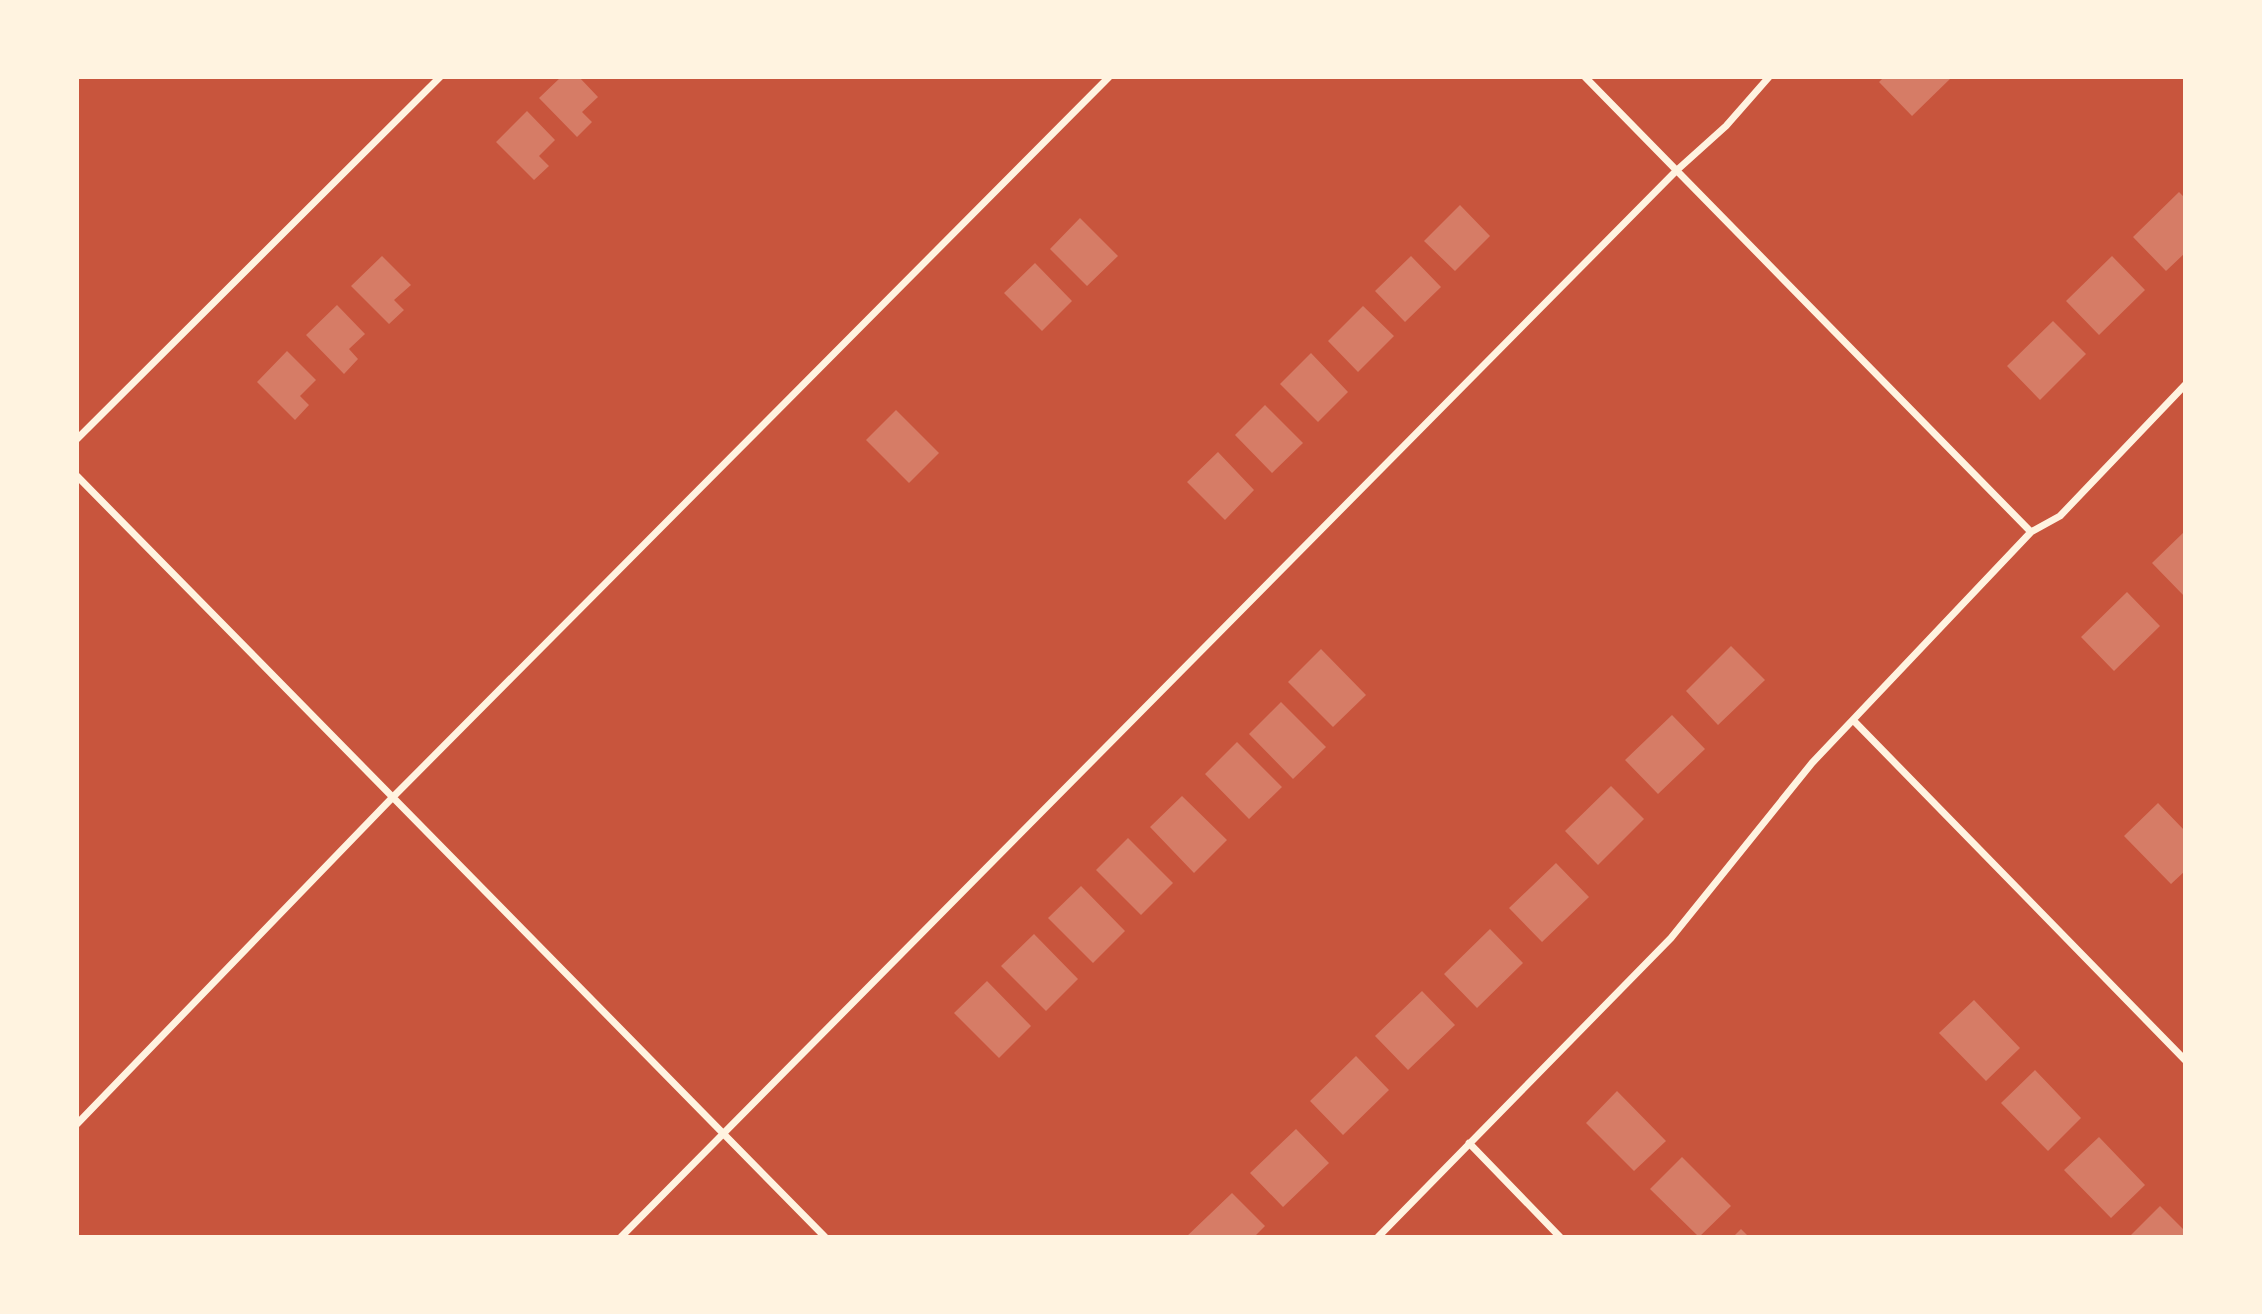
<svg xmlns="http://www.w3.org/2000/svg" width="2262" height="1314" viewBox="0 0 2262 1314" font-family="'Alegreya Sans',sans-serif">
	<rect width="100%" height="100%" fill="#c8553d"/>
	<path fill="#d67c66" d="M561 77H579L598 97 582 112 592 122 577 137 539 98Z
		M1884 77H1952L1912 116 1879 82Z
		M527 111 555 140 539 156 549 166 534 180 496 142Z
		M2179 192 2185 198V253L2166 271 2133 237Z
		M1460 205 1490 236 1455 271 1424 241Z
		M1080 218 1118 256 1087 286 1050 249Z
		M382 256 411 285 394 300 404 310 389 324 351 286Z
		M1411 256 1441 287 1405 322 1375 291Z
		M2112 256 2145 290 2099 335 2066 301Z
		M1035 263 1072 301 1042 331 1004 293Z
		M337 305 365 334 349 349 358 359 344 374 306 335Z
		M1363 306 1394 336 1358 372 1328 341Z
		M2053 321 2086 354 2040 400 2007 366Z
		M287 351 316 380 300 396 309 405 295 420 257 382Z
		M1311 353 1348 392 1318 422 1280 384Z
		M1265 405 1303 443 1272 473 1235 435Z
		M896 410 939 453 909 483 866 440Z
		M1218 452 1254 490 1225 520 1187 482Z
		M2185 531V597L2152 563Z
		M2127 592 2160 626 2114 671 2081 637Z
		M1731 646 1765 680 1718 725 1686 691Z
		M1321 649 1366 695 1333 727 1288 682Z
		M1281 702 1326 747 1293 779 1249 734Z
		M1672 715 1705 749 1658 794 1625 760Z
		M1237 742 1282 787 1249 819 1205 774Z
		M1611 786 1644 819 1598 865 1565 831Z
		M1182 796 1227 840 1194 873 1150 827Z
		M2158 803 2185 831V871L2171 884 2124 836Z
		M1128 838 1173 883 1141 915 1096 870Z
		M1556 863 1589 897 1542 942 1509 908Z
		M1081 886 1125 931 1093 963 1048 918Z
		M1490 929 1523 963 1477 1008 1444 974Z
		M1034 934 1078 979 1046 1011 1001 966Z
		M987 981 1031 1026 999 1058 954 1013Z
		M1422 991 1455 1025 1408 1070 1375 1036Z
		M1974 1000 2020 1048 1986 1081 1939 1033Z
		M1356 1056 1389 1090 1343 1135 1310 1101Z
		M2035 1070 2081 1118 2048 1151 2001 1103Z
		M1617 1091 1666 1141 1634 1171 1586 1123Z
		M1296 1129 1329 1163 1283 1207 1250 1173Z
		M2099 1137 2145 1185 2111 1218 2064 1170Z
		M1682 1157 1731 1206 1699 1237 1650 1189Z
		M1232 1193 1265 1226 1254 1237H1186Z
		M2160 1206 2185 1231V1237H2129Z
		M1741 1229 1749 1237H1733Z"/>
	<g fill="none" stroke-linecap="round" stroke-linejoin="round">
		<path stroke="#fff3e0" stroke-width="7" d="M1585 77 2031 532
			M77 439 440 77
			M77 476 825 1237
			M1853 720 2185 1060
			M77 1124 391 799 1109 77
			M1469 1143 1560 1237
			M621 1237 1676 171 1726 126 1769 77
			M1378 1237 1671 938 1812 763 2031 532 2060 516 2185 385"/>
	</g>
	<rect width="2262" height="1314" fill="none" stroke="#fff3e0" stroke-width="158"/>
</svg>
